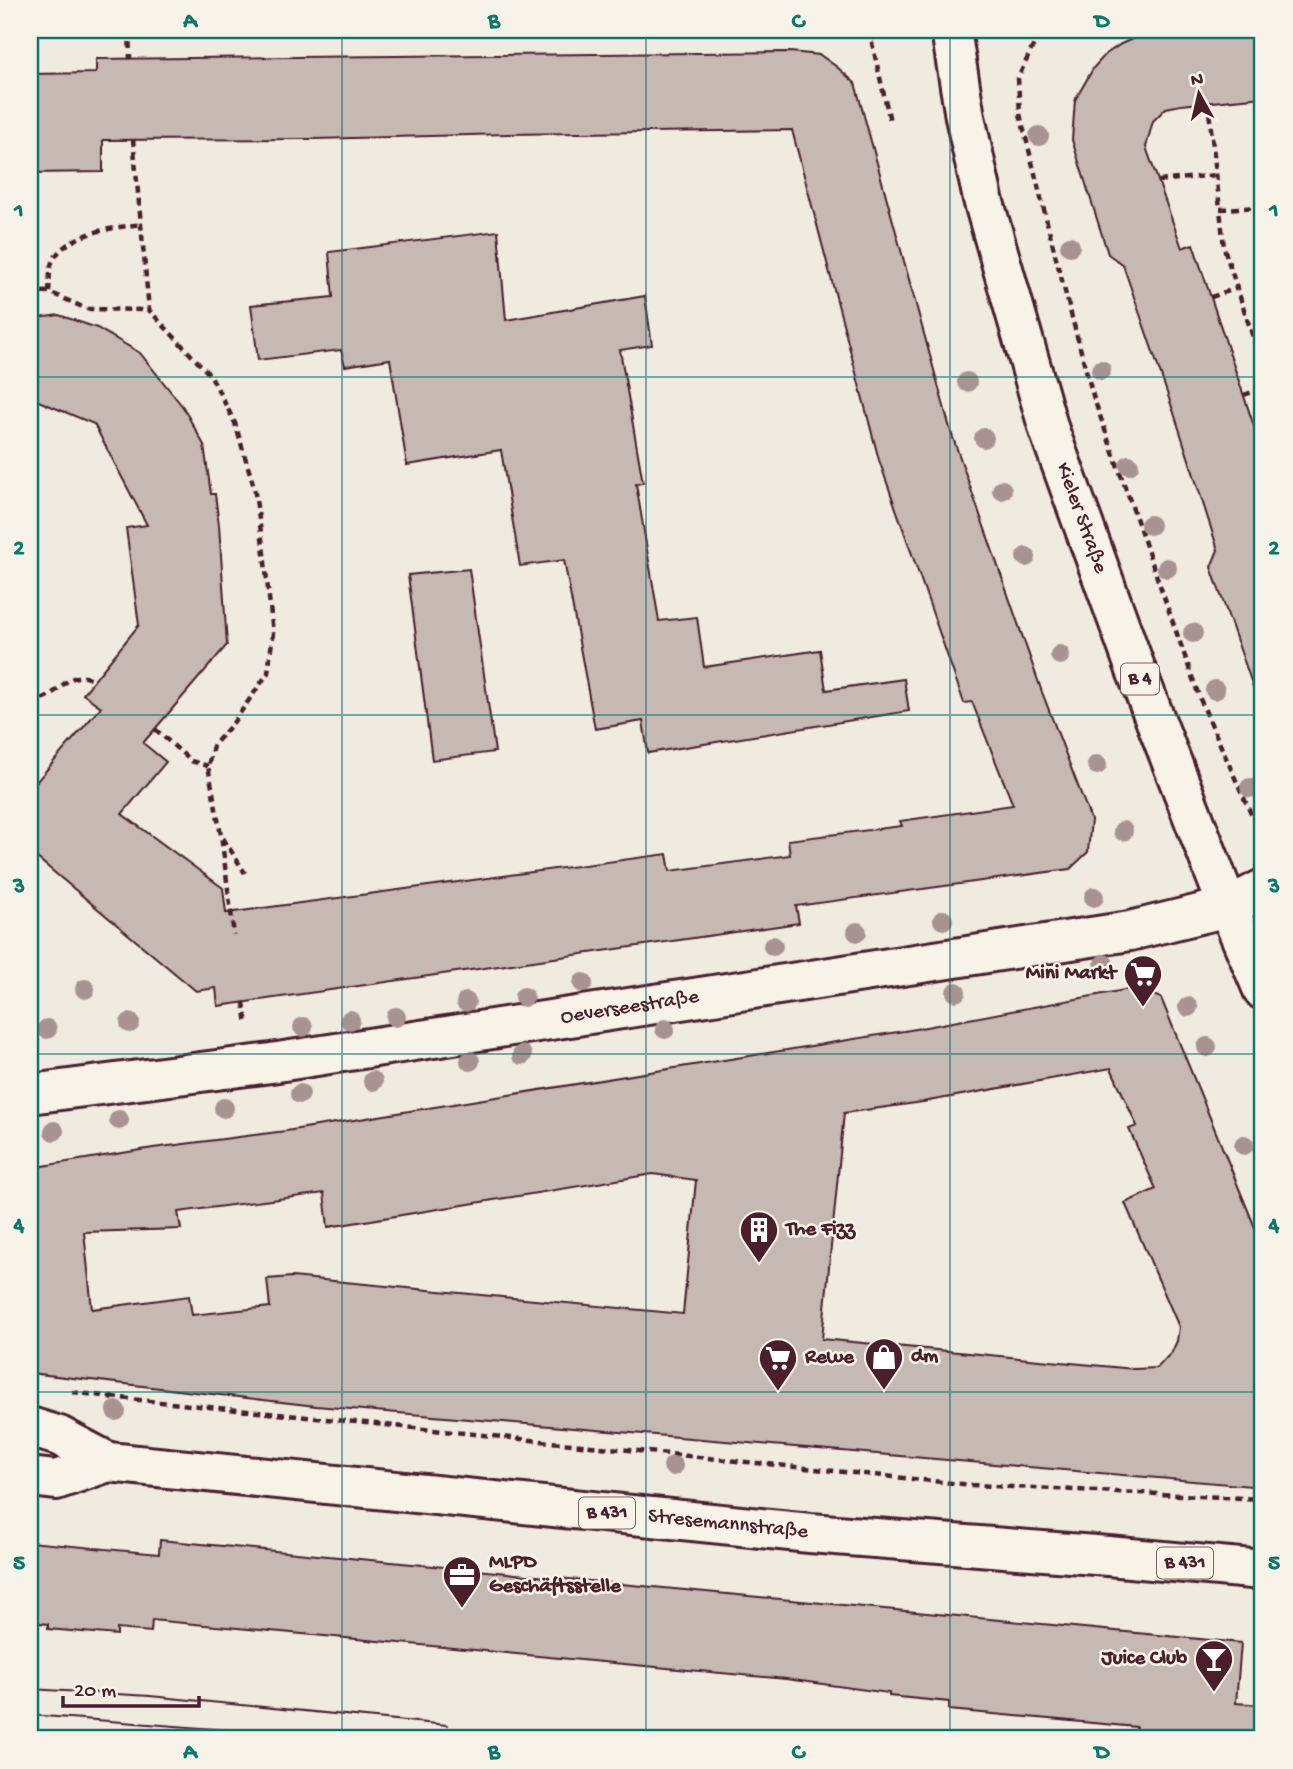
<svg xmlns="http://www.w3.org/2000/svg" width="1293" height="1769" viewBox="0 0 1293 1769" font-family="'Gochi Hand',sans-serif">
	<rect width="100%" height="100%" fill="#f0ebe0"/>
	<filter id="ink" filterUnits="userSpaceOnUse"><feTurbulence type="fractalNoise" baseFrequency=".0143" numOctaves="2"/><feDisplacementMap in="SourceGraphic" scale="14" xChannelSelector="R" yChannelSelector="G"/><feConvolveMatrix kernelMatrix="1 2 1 2 8 2 1 2 1" color-interpolation-filters="sRGB"/></filter>
	<g filter="url(#ink)">
		<path fill="#c6b8b3" stroke="#4a1f2b" stroke-width="2" fill-rule="evenodd" d="M1161 30H1263V97L1181 105 1166 108 1153 121 1146 147 1182 248 1193 244 1263 453V697L1257 698 1211 567 1218 550 1174 413 1123 265 1108 254 1072 140 1075 100 1094 67 1106 54 1121 44 1141 35Z
			M790 52 820 55 837 67 855 83 951 432 1042 692 1091 820 1088 852 1070 869 796 906 799 923 218 1006 216 988 196 991 30 852V789L101 707 83 694 139 625 126 528 147 525 94 424 36 400 34 387 30 388V319L59 315 97 328 140 353 183 407 204 445 211 494H215L219 525 227 645 143 743 166 762 122 814 223 888 226 913 667 854 670 871 790 855 788 840 902 826 900 821 1013 805 972 702 964 703 879 460 792 130 508 134 314 139 103 140V172L30 173V74L96 73V59Z
			M498 231 506 320 645 296 652 345 620 350 643 483 636 484 659 621 697 617 704 667 820 650 826 690 904 679 909 711 648 753 643 721 595 729 564 560 520 566 501 450 407 465 390 359 345 366 341 350 258 360 251 305 333 297 329 252Z
			M469 569 495 752 432 760 408 575Z
			M1135 988 1161 998 1263 1247V1487L316 1406 30 1373V1168L153 1148 286 1131 910 1030ZM1111 1068 1137 1126 1129 1129 1156 1189 1125 1203 1179 1327 1177 1341 1172 1352 1157 1368 1134 1369 822 1339 844 1113 923 1102ZM653 1174 696 1180 683 1314 292 1277 267 1279 270 1307 192 1315 189 1296 92 1309 84 1232 181 1229 178 1212 324 1193 328 1227Z
			M160 1540 1241 1643 1236 1703 1263 1705V1739H1135L1136 1727 949 1710V1702L889 1696V1693L786 1679 152 1620 151 1632 117 1629V1635L48 1629V1624L30 1622V1542L159 1554Z"/>
		<g fill="none" stroke-linecap="round" stroke-linejoin="round">
			<g stroke="#4a1f2b" stroke-width="44">
				<g id="minor">
					<path id="s1" d="M30 1094 271 1063 1130 931 1228 907 1263 889"/>
				</g>
			</g>
			<g stroke="#4a1f2b" stroke-width="44">
				<g id="primary">
					<path id="s2" d="M951 30 965 117 983 199 1049 430 1136 670 1228 907 1263 990"/>
					<path id="s3" d="M30 1427 59 1436 108 1462 810 1533 1108 1556 1263 1570"/>
					<path d="M30 1477 56 1480 108 1462"/>
				</g>
			</g>
			<path stroke="#4a1f2b" stroke-width="4.5" stroke-dasharray="7 5" stroke-linecap="butt" d="M129 30 130 59
				M784 30V37
				M869 30 890 121
				M1051 30 1036 40 1018 78 1020 114 1056 258 1093 396 1200 699 1263 841
				M1208 102 1220 209
				M133 139 149 310 211 376 235 423 254 487 263 545 273 633 268 673 233 723 213 746 208 766 221 835 234 935
				M1159 181 1217 175
				M1263 207 1220 209 1224 248 1263 368
				M30 291 49 292 87 309 149 310
				M49 292C50 284 49 272 51 265 63 232 114 228 142 224
				M1211 297 1238 288
				M1244 395 1263 388
				M30 701C35 700 42 699 46 697 66 687 69 669 95 680
				M155 729 191 761 208 766
				M223 838 245 873
				M244 1002 247 1025
				M72 1392 111 1397 110 1416
				M111 1397 972 1485 1263 1499"/>
			<use href="#minor" stroke="#f7f3e8" stroke-width="38"/>
			<use href="#primary" stroke="#f7f3e8" stroke-width="38"/>
			<path stroke="#4a1f2b" stroke-width="2" d="M30 1689 150 1696 447 1725
				M30 1715 347 1739"/>
		</g>
		<g fill="#a89292">
			<circle cx="1039" cy="136" r="10"/>
			<circle cx="1070" cy="246" r="10"/>
			<circle cx="1101" cy="370" r="10"/>
			<circle cx="967" cy="382" r="10"/>
			<circle cx="984" cy="438" r="10"/>
			<circle cx="1129" cy="465" r="10"/>
			<circle cx="1002" cy="490" r="10"/>
			<circle cx="1150" cy="525" r="10"/>
			<circle cx="1026" cy="557" r="10"/>
			<circle cx="1167" cy="568" r="10"/>
			<circle cx="1193" cy="633" r="10"/>
			<circle cx="1060" cy="655" r="10"/>
			<circle cx="1215" cy="690" r="10"/>
			<circle cx="1097" cy="765" r="10"/>
			<circle cx="1250" cy="788" r="10"/>
			<circle cx="1123" cy="831" r="10"/>
			<circle cx="1094" cy="897" r="10"/>
			<circle cx="943" cy="920" r="10"/>
			<circle cx="857" cy="932" r="10"/>
			<circle cx="773" cy="946" r="10"/>
			<circle cx="1104" cy="964" r="10"/>
			<circle cx="583" cy="983" r="10"/>
			<circle cx="85" cy="989" r="10"/>
			<circle cx="956" cy="992" r="10"/>
			<circle cx="524" cy="997" r="10"/>
			<circle cx="466" cy="1002" r="10"/>
			<circle cx="1188" cy="1007" r="10"/>
			<circle cx="396" cy="1017" r="10"/>
			<circle cx="350" cy="1020" r="10"/>
			<circle cx="130" cy="1023" r="10"/>
			<circle cx="303" cy="1027" r="10"/>
			<circle cx="47" cy="1029" r="10"/>
			<circle cx="665" cy="1029" r="10"/>
			<circle cx="1207" cy="1047" r="10"/>
			<circle cx="522" cy="1055" r="10"/>
			<circle cx="470" cy="1061" r="10"/>
			<circle cx="373" cy="1081" r="10"/>
			<circle cx="300" cy="1094" r="10"/>
			<circle cx="224" cy="1108" r="10"/>
			<circle cx="119" cy="1120" r="10"/>
			<circle cx="54" cy="1131" r="10"/>
			<circle cx="1244" cy="1145" r="10"/>
			<circle cx="116" cy="1411" r="10"/>
			<circle cx="673" cy="1466" r="10"/>
		</g>
	</g>
	<path fill="none" stroke="#0f766e" stroke-width="2" stroke-opacity="0.55" d="M342 30V1739M646 30V1739M950 30V1739M30 377H1263M30 715H1263M30 1054H1263M30 1392H1263"/>
	<defs>
		<g id="supermarket-pin" transform="scale(2.0125)"><path d="M0 17L-7.5 6A9.5 9.5 0 1 1 7.5 6Z" fill="#4a1f2b" stroke="#f7f3e8"/><path d="M-6-5.5h2.5l.6 2H6L4.5 2H-2.5L-4.4-4H-6ZM-1.5 3.2a1.3 1.3 0 1 0 .1 0ZM3 3.2a1.3 1.3 0 1 0 .1 0Z" fill="#fff"/></g>
		<g id="building-pin" transform="scale(2.0125)"><path d="M0 17L-7.5 6A9.5 9.5 0 1 1 7.5 6Z" fill="#4a1f2b" stroke="#f7f3e8"/><path d="M-4-6H4V6H1V3H-1V6H-4ZM-2.5-4.3h1.7v1.8h-1.7ZM.8-4.3h1.7v1.8H.8ZM-2.5-1h1.7V.8h-1.7ZM.8-1h1.7V.8H.8Z" fill="#fff"/></g>
		<g id="shop-pin" transform="scale(2.0125)"><path d="M0 17L-7.5 6A9.5 9.5 0 1 1 7.5 6Z" fill="#4a1f2b" stroke="#f7f3e8"/><path d="M-5-2.5h2.3a2.7 3.5 0 0 1 5.4 0H5L5.5 6h-11ZM-1.5-2.5h3a1.5 2.3 0 0 0-3 0Z" fill="#fff"/></g>
		<g id="office-pin" transform="scale(2.0125)"><path d="M0 17L-7.5 6A9.5 9.5 0 1 1 7.5 6Z" fill="#4a1f2b" stroke="#f7f3e8"/><path d="M-6-3h4V-5.5h4V-3h4V5H-6ZM-1-4.5V-3h2v-1.5ZM-6 0V1H6V0Z" fill="#fff"/></g>
		<g id="bar-pin" transform="scale(2.0125)"><path d="M0 17L-7.5 6A9.5 9.5 0 1 1 7.5 6Z" fill="#4a1f2b" stroke="#f7f3e8"/><path d="M-6-5H6L.8 .8V4.5H3.5V6h-7V4.5H-.8V.8Z" fill="#fff"/></g>
	</defs>
	<g fill-rule="evenodd">
		<use href="#supermarket-pin" x="1143" y="974"/>
		<use href="#building-pin" x="759" y="1230"/>
		<use href="#shop-pin" x="884" y="1357"/>
		<use href="#supermarket-pin" x="778" y="1358"/>
		<use href="#office-pin" x="462" y="1575"/>
		<use href="#bar-pin" x="1214" y="1659"/>
	</g>
	<g text-anchor="middle" dominant-baseline="central" stroke-width="5" stroke-linejoin="round" paint-order="stroke">
		<g fill="#f7f3e8" stroke="#7e5f64" stroke-width="2">
			<rect x="1121" y="663.5" width="38" height="31" rx="5"/>
			<rect x="579" y="1497.5" width="56" height="31" rx="5"/>
			<rect x="1157" y="1547.5" width="56" height="31" rx="5"/>
		</g>
		<g font-size="19" font-weight="bold" fill="#4a1f2b">
			<text x="1140" y="679">B 4</text>
			<text x="607" y="1513">B 431</text>
			<text x="1185" y="1563">B 431</text>
		</g>
		<g font-size="21" fill="#4a1f2b" stroke="#f7f3e8">
			<text stroke="none"><textPath href="#s2" startOffset="506">Kieler Straße</textPath></text>
			<text stroke="none"><textPath href="#s1" startOffset="606">Oeverseestraße</textPath></text>
			<text stroke="none"><textPath href="#s3" startOffset="709">Stresemannstraße</textPath></text>
		</g>
		<g font-size="21" font-weight="bold" fill="#4a1f2b" stroke="#f7f3e8" text-anchor="start">
			<text x="1116" y="974" text-anchor="end">Mini Markt</text>
			<text x="786" y="1230">The Fizz</text>
			<text x="911" y="1357">dm</text>
			<text x="805" y="1358">Rewe</text>
			<text x="489" y="1563">MLPD<tspan x="489" dy="24">Geschäftsstelle</tspan></text>
			<text x="1187" y="1659" text-anchor="end">Juice Club</text>
		</g>
	</g>
	<rect width="1293" height="1769" fill="none" stroke="#f7f3e8" stroke-width="77"/>
	<g transform="translate(1199 94) rotate(352)" stroke="#f7f3e8" stroke-width="5" paint-order="stroke">
	<path d="M0-5L12 26L0 18L-12 26Z" fill="#4a1f2b"/>
	<text y="-10" font-size="19" font-weight="bold" text-anchor="middle" fill="#4a1f2b">N</text>
	</g>
	<path d="M63 1696v10h136v-10" fill="none" stroke="#4a1f2b" stroke-width="3.5"/>
	<text x="74" y="1696" font-size="21" fill="#4a1f2b" stroke="#f7f3e8" stroke-width="5" paint-order="stroke">20 m</text>
	<rect x="38" y="38" width="1216" height="1692" fill="none" stroke="#0f766e" stroke-width="2.5"/>
	<g font-size="23" text-anchor="middle" font-weight="bold" fill="#0f766e">
		<text x="190" y="27">A</text>
		<text x="494" y="27">B</text>
		<text x="798" y="27">C</text>
		<text x="1102" y="27">D</text>
		<text x="19" y="216">1</text>
		<text x="1274" y="216">1</text>
		<text x="19" y="554">2</text>
		<text x="1274" y="554">2</text>
		<text x="19" y="892">3</text>
		<text x="1274" y="892">3</text>
		<text x="19" y="1231">4</text>
		<text x="1274" y="1231">4</text>
		<text x="19" y="1569">5</text>
		<text x="1274" y="1569">5</text>
		<text x="190" y="1758">A</text>
		<text x="494" y="1758">B</text>
		<text x="798" y="1758">C</text>
		<text x="1102" y="1758">D</text>
	</g>
</svg>
